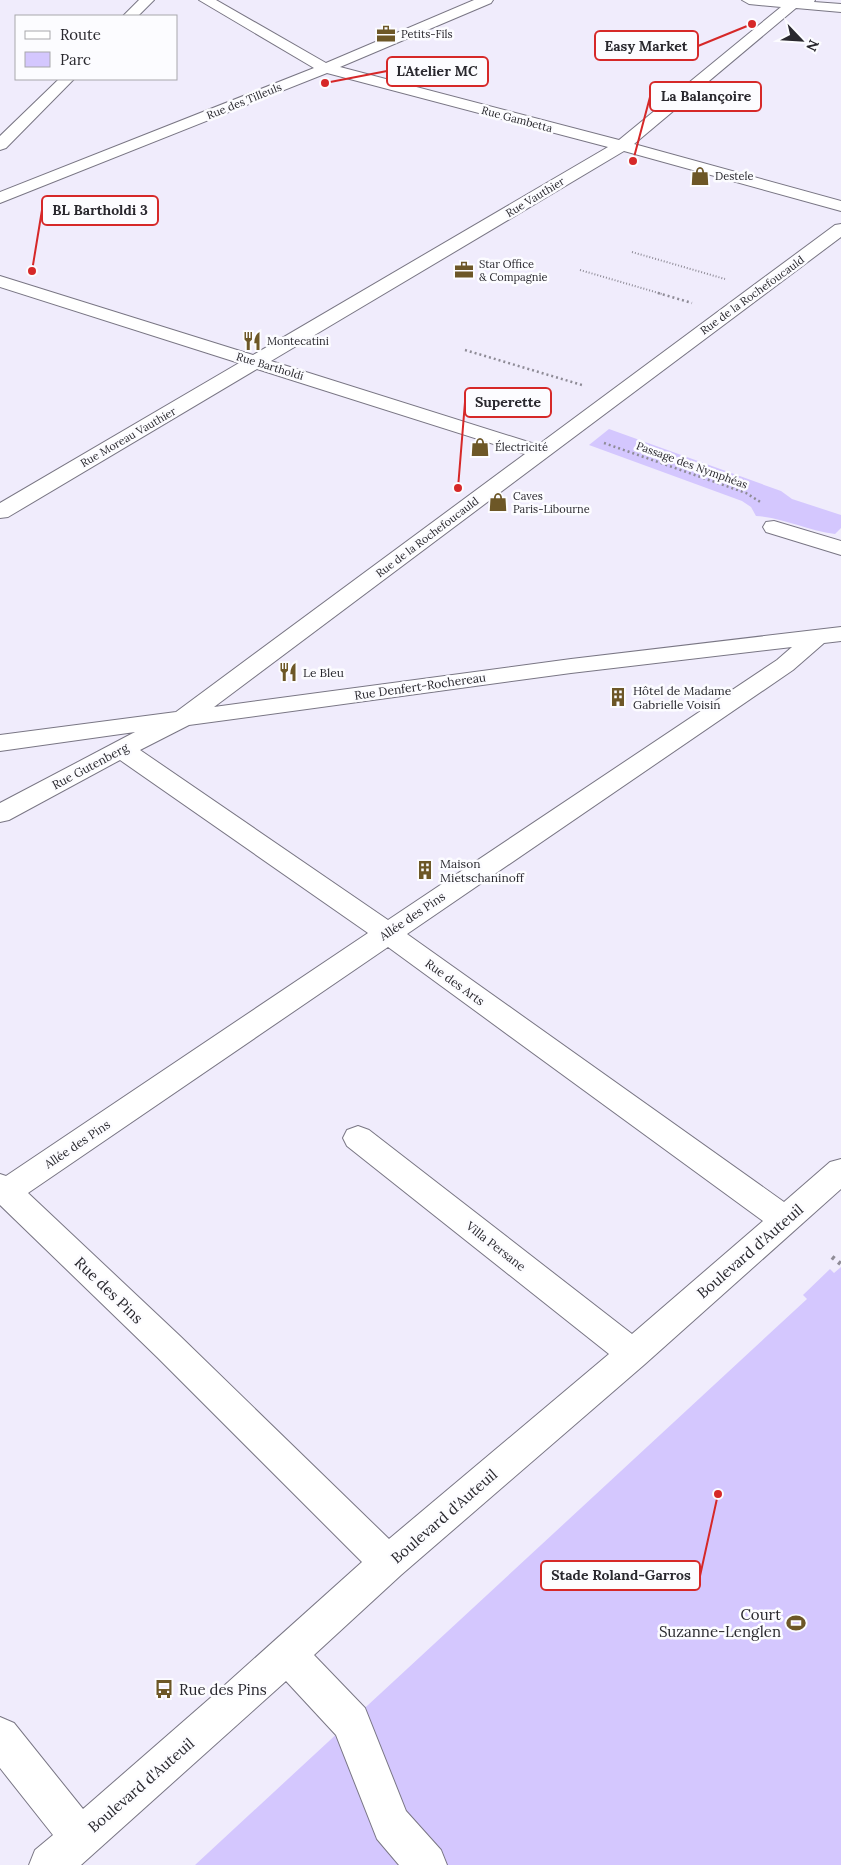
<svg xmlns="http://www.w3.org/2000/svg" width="841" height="1865" viewBox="0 0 841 1865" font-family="Lora,serif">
	<rect width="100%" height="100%" fill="#f0ecfc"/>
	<path fill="#d4c7fe" d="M609 429 781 491 792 499 841 515V528L835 534C808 531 784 518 756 516L751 507 742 501 589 445Z
		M841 1267V1865H195L807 1299 803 1295 830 1269 834 1273Z"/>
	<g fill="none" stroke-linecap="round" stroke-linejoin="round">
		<g stroke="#797684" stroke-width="2">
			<path id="minor" d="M139 0H154L138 16H123Z
				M199 0H216L326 63 474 0H493L491 3 340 67 619 140 781 7 749 4 742 0H815L814 2 841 4V12L796 8 634 144 841 201V211L624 151 271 361 538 445 835 225 841 224V237L214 707 571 659 841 627V641L824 643 793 670 407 934 784 1202 830 1162 841 1159V1189L645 1364 401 1575 314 1655 365 1708 406 1811 441 1850 447 1865H399L377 1839 336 1735 286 1681 81 1865H29L35 1850 53 1835 0 1768V1717L14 1723 83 1809 216 1693 362 1562 157 1357 0 1205V1174L6 1176 368 933 120 760 9 820 0 822V803L135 732 0 751V735L176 712 525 454 257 369 8 517 0 518V503L239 363 0 287V276L253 355 608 147 327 73 0 203V192L314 68ZM792 647 777 660 388 920 140 750 189 725 571 673ZM388 947 763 1221 632 1334 369 1130 358 1126 347 1130 343 1138 347 1146 609 1354 389 1539 181 1337 28 1193Z
				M59 79H74L6 148 0 150V136Z
				M774 521 841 541V555L766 532 763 527 766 522Z"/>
		</g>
		<path stroke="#8f8c97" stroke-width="2" stroke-dasharray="1 2" stroke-linecap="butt" d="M632 252 725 279
			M580 270 662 294"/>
		<path stroke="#8f8c97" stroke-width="2.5" stroke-dasharray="2 3" stroke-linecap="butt" d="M658 293 692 303
			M465 350 582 385
			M604 443 746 493 762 503"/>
		<path stroke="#8f8c97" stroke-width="4.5" stroke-dasharray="3 5" stroke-linecap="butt" d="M832 1257 841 1264"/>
		<use href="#minor" fill="#fff" fill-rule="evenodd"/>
	</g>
	<defs>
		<g id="office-bare" transform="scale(1.5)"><path d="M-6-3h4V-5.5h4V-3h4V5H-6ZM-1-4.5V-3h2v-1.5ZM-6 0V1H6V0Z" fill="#6d5727" stroke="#fcfcff" stroke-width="2.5" paint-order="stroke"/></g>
		<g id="shop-bare" transform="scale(1.5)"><path d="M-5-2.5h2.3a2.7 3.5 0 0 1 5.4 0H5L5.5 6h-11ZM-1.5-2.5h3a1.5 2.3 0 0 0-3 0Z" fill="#6d5727" stroke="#fcfcff" stroke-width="2.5" paint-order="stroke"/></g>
		<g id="restaurant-bare" transform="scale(1.5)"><path d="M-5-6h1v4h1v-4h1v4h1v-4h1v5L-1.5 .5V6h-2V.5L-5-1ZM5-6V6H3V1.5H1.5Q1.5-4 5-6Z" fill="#6d5727" stroke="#fcfcff" stroke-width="2.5" paint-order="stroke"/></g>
		<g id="building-bare" transform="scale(1.5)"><path d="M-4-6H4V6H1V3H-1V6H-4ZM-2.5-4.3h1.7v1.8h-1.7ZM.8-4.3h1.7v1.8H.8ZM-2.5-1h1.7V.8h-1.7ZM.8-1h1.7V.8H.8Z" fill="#6d5727" stroke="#fcfcff" stroke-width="2.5" paint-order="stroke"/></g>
		<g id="stadium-bare" transform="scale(1.5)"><path d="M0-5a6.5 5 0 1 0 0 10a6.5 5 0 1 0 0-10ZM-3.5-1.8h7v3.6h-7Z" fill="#6d5727" stroke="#fcfcff" stroke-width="2.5" paint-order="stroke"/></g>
		<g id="bus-bare" transform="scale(1.5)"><path d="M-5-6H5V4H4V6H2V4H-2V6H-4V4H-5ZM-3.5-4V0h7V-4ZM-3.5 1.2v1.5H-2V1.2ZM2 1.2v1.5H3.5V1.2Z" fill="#6d5727" stroke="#fcfcff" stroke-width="2.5" paint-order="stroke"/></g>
	</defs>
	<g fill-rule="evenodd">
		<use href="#office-bare" x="386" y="34"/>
		<use href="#shop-bare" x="700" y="176"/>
		<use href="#office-bare" x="464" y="270"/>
		<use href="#restaurant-bare" x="252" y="341"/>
		<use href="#shop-bare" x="480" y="447"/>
		<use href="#shop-bare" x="498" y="502"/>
		<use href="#restaurant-bare" x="288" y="672"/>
		<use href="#building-bare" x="618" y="697"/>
		<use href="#building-bare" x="425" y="870"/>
		<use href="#stadium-bare" x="796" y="1623"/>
		<use href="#bus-bare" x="164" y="1689"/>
	</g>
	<g text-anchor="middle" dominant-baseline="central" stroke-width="5" stroke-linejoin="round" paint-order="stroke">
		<g font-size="11" fill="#29282e" stroke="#fcfcff" text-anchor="start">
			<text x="401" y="34">Petits-Fils</text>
			<text x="715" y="176">Destele</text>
			<text x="479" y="264">Star Office<tspan x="479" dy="13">&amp; Compagnie</tspan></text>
			<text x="267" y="341">Montecatini</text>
			<text x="495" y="447">Électricité</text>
			<text x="513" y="496">Caves<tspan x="513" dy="13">Paris-Libourne</tspan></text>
		</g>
		<g font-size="11" fill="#29282e" stroke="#fcfcff">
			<text transform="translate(244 101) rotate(-22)">Rue des Tilleuls</text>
			<text transform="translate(517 119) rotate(15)">Rue Gambetta</text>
			<text transform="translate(535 197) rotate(-31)">Rue Vauthier</text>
			<text transform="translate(752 295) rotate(-36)">Rue de la Rochefoucauld</text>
			<text transform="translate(270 366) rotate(17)">Rue Bartholdi</text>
			<text transform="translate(128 437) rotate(-30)">Rue Moreau Vauthier</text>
			<text transform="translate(692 465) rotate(20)">Passage des Nymphéas</text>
			<text transform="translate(427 537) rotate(-37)">Rue de la Rochefoucauld</text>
		</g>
		<g font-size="12" fill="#29282e" stroke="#fcfcff" text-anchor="start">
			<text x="303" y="672">Le Bleu</text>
			<text x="633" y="690">Hôtel de Madame<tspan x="633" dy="14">Gabrielle Voisin</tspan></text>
			<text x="440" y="863">Maison<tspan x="440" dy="14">Mietschaninoff</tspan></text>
		</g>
		<g font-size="12" fill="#29282e" stroke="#fcfcff">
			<text transform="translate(420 686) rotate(-8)">Rue Denfert-Rochereau</text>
			<text transform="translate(90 766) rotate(-28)">Rue Gutenberg</text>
			<text transform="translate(412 916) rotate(-34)">Allée des Pins</text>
			<text transform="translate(455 982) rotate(36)">Rue des Arts</text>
			<text transform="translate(77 1144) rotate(-34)">Allée des Pins</text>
			<text transform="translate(496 1246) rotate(38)">Villa Persane</text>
		</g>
		<g font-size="15" fill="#29282e" stroke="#fcfcff">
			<text transform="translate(750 1251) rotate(-41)">Boulevard d'Auteuil</text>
			<text transform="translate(109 1290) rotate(44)">Rue des Pins</text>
			<text transform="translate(444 1516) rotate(-41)">Boulevard d'Auteuil</text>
			<text transform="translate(141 1785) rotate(-41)">Boulevard d'Auteuil</text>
		</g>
		<g font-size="15" fill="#29282e" stroke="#fcfcff" text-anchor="end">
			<text x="781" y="1614">Court<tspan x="781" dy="17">Suzanne-Lenglen</tspan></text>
			<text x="179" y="1689" text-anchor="start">Rue des Pins</text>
		</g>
	</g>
	<path fill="none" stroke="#d62828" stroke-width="2" d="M752 24L698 46M325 83L387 71M633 161L650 97M32 271L42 210M458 488L465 402M718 1494L700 1576"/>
	<g fill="#d62828" stroke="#fcfcff" stroke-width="2">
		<circle cx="752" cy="24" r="5"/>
		<circle cx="325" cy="83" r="5"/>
		<circle cx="633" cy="161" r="5"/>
		<circle cx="32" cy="271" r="5"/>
		<circle cx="458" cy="488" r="5"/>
		<circle cx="718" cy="1494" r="5"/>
	</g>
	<g fill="#fcfcff" stroke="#d62828" stroke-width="2">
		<rect x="595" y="31" width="103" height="29" rx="5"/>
		<rect x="387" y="57" width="101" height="29" rx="5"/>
		<rect x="650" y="82" width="111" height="29" rx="5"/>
		<rect x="42" y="196" width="116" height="29" rx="5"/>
		<rect x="465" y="388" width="86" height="29" rx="5"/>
		<rect x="541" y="1561" width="159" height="29" rx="5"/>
	</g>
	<g font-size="14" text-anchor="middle" font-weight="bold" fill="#29282e">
		<text x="646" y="51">Easy Market</text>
		<text x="437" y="76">L'Atelier MC</text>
		<text x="706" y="101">La Balançoire</text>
		<text x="100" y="215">BL Bartholdi 3</text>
		<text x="508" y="407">Superette</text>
		<text x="621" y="1580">Stade Roland-Garros</text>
	</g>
	<rect x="15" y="15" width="162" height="65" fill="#fcfcff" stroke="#a8a7ab"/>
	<rect x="25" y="31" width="25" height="8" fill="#ffffff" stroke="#a8a7ab"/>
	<text x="60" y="40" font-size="15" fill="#29282e">Route</text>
	<rect x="25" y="52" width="25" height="15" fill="#d4c7fe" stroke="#a8a7ab"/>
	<text x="60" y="65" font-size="15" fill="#29282e">Parc</text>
	<g transform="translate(801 40) rotate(115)" stroke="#fcfcff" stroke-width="4" paint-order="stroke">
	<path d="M0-4L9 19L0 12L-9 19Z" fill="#29282e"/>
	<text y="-8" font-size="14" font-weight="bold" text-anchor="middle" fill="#29282e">N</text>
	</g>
</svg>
